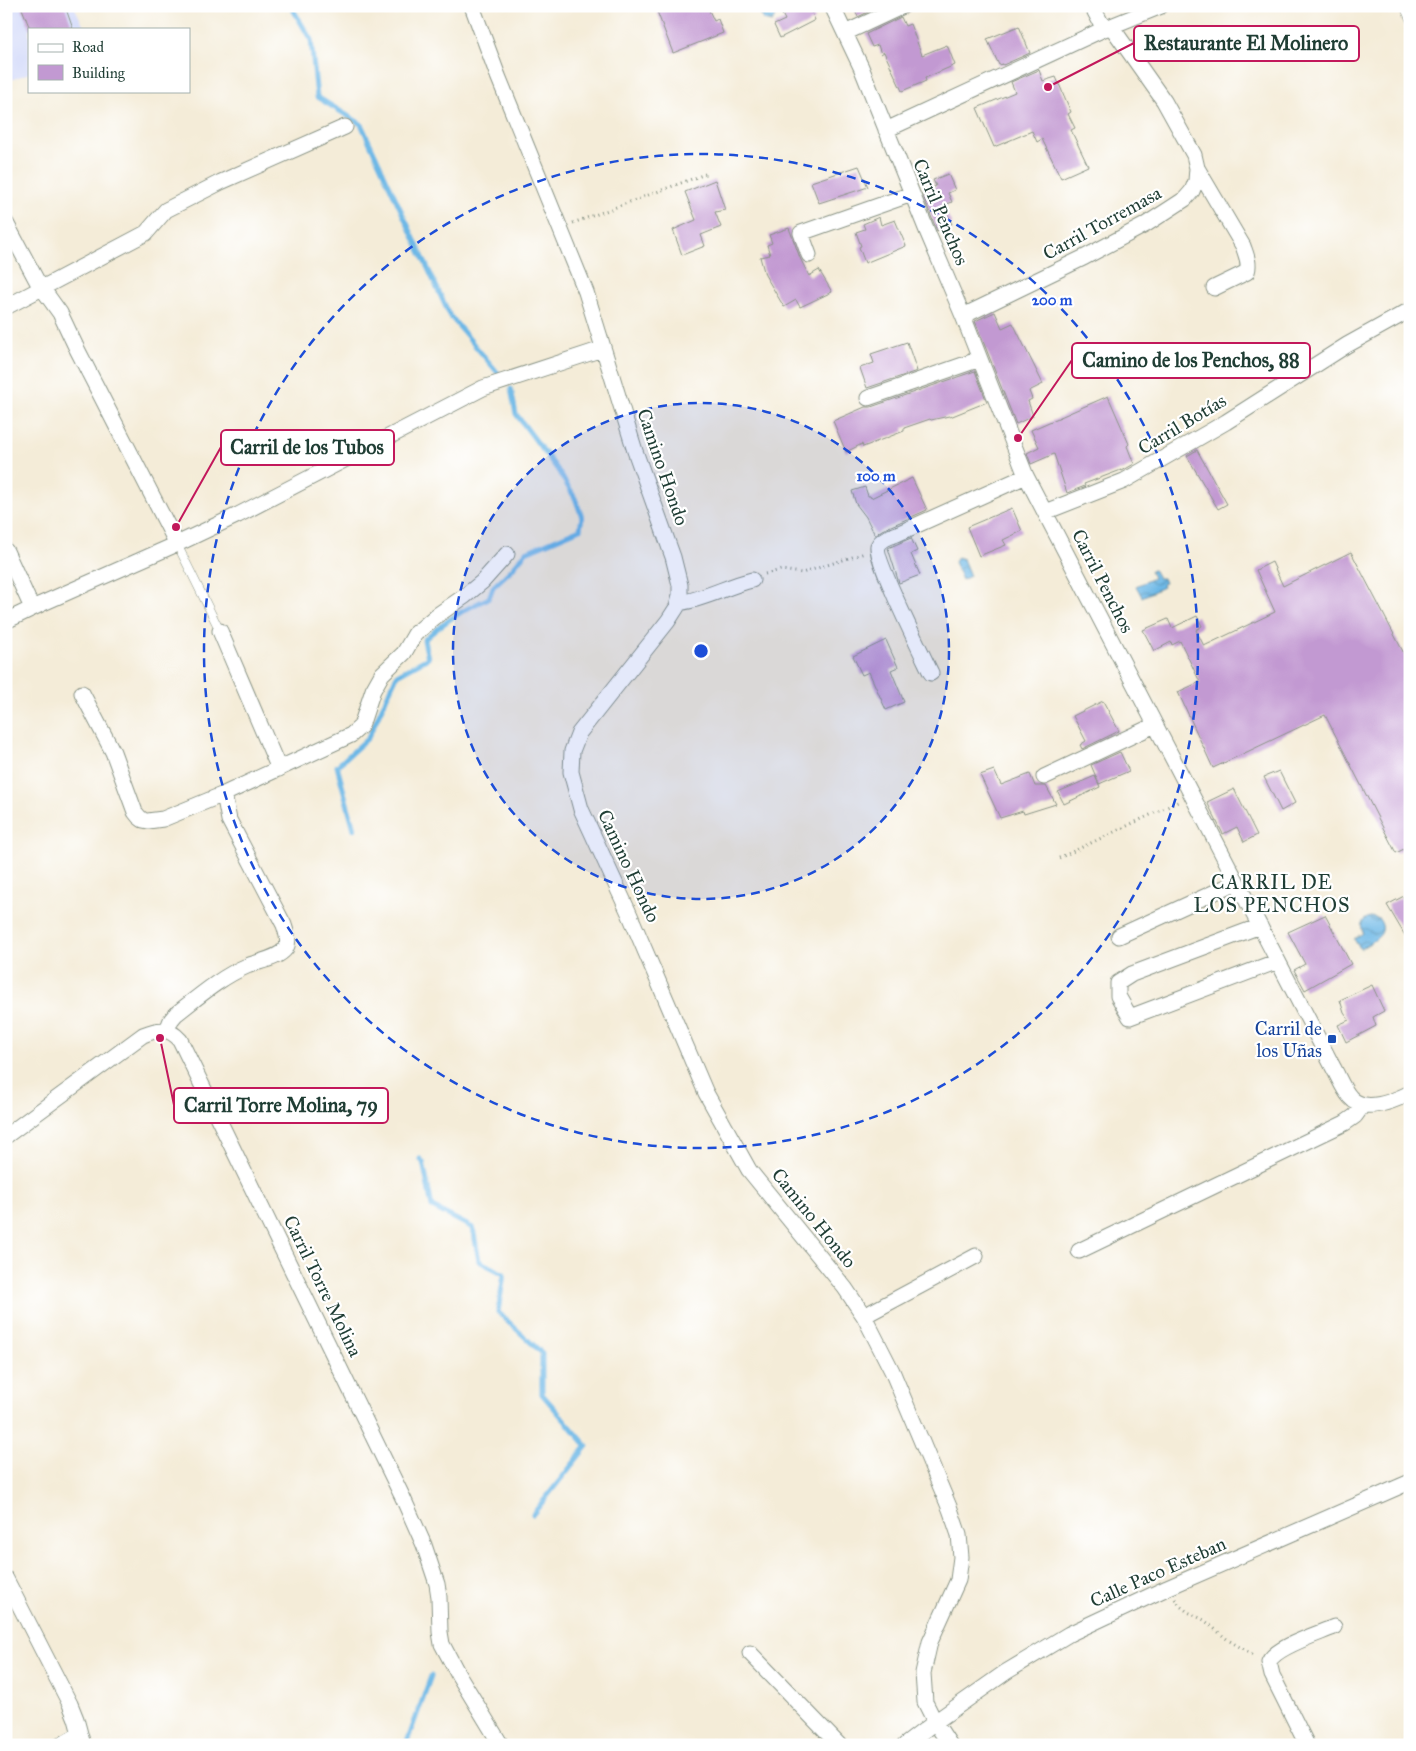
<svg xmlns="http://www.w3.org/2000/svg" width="1416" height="1751" viewBox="0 0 1416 1751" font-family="'IM FELL Great Primer',serif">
	<defs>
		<pattern id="water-waves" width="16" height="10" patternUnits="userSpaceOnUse" patternTransform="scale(1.25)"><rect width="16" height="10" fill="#6db8e6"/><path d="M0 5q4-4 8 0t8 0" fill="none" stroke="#5997bb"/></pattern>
	</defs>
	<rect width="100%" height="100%" fill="#fff"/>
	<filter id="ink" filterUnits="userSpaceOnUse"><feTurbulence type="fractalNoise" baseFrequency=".02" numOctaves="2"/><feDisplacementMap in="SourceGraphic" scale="10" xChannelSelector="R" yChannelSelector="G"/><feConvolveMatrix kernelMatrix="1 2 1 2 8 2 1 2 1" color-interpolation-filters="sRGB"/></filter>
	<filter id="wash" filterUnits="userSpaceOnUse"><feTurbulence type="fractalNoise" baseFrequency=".0096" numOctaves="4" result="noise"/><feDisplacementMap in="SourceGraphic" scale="20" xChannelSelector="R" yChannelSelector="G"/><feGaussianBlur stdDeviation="1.12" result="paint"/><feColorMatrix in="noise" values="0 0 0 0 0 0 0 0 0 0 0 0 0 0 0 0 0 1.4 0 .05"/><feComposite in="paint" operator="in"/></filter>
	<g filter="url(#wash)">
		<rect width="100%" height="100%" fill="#f4ecd8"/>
		<path fill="#d2d9f9" d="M6 6H74L85 29H29V73L6 82Z"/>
		<path fill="url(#water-waves)" stroke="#467a8d" d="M757 6H773L777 13 772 22 763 20Z
			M957 557 963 559 970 576 962 580 954 562Z
			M1153 569 1158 578H1163L1165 583 1162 584 1163 587 1142 597 1136 586 1153 578 1150 571Z
			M1370 917 1379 919C1390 935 1372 941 1360 949L1354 939 1363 933C1360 925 1361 920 1370 917Z"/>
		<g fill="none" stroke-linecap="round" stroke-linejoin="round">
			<path stroke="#6db8e6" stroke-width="5" d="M291 6 311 40 317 97 361 124 450 316 498 373
				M354 829 337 766 368 738 397 675 428 658 424 640C443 622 464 609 489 598L493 587 512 569 526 552 580 529 582 517 575 498 557 469 516 414 511 389
				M420 1159 423 1162 432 1207 473 1228 479 1261 504 1274 498 1312 542 1353V1394L587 1446 533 1514
				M406 1745 431 1676"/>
		</g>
		<g id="blocks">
			<path fill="#c299d2" d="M21 6H65L73 29H30Z
				M655 6H707L714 21 718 19 723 33 673 53Z
				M778 6H809L815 20 780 38 774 25 785 20Z
				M853 6H880L858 17Z
				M901 17 905 26 910 24 922 55 947 45 955 65 925 78 926 81 902 91 884 52 881 54 878 45 872 47 866 34Z
				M1019 26 1030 53 1003 65V64L999 65 987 39Z
				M1039 70 1043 81 1056 77 1071 112 1068 114 1075 128 1071 130 1088 166 1061 178 1042 139 1037 142 1032 131 994 147 977 108 1015 92 1011 82Z
				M859 166 868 187 819 203 811 182Z
				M948 174 955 190 948 193 952 202 943 206 952 224 937 231 922 193 936 186 933 180Z
				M715 180 725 210 715 212 721 227 701 235 705 246 682 255 673 230 696 220 685 192Z
				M879 217 881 225 895 220 906 246 865 263 859 247 861 246 856 232 865 229 863 224Z
				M789 228 800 258 809 276 819 270 832 292 800 307 796 300 784 307 765 275 760 257 770 255 767 245 772 243 769 235Z
				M995 312 1002 328 1013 323 1043 384 1029 391 1032 399 1028 401 1033 416 1016 424 975 321Z
				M907 342 917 371 867 388 860 368 874 363 871 354Z
				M975 371 987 402 950 417 949 416 931 420 930 419 904 428V431L863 447 862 444 846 452 833 421 865 407H871Z
				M1108 396 1129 444 1127 446 1134 464 1122 471 1121 470 1084 484 1085 486 1067 493 1054 454 1031 464 1027 453 1039 447 1031 430Z
				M1197 450 1227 504 1218 509 1187 456Z
				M912 478 927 510 882 530 875 535 866 517 856 504 852 491 865 487 868 496H870L871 498Z
				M1012 508 1022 531 1003 540 1006 545 979 556 967 527Z
				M911 538 917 551 911 554 920 575 899 583 888 548Z
				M1351 552 1410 665V846L1396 853 1325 715 1213 768 1178 692 1200 682 1180 641 1172 645 1171 642 1154 651 1143 630 1168 619 1172 628 1197 616 1202 626 1196 630 1204 646 1275 612 1256 570 1272 562 1283 586Z
				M886 640 898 667 891 670 904 702 886 710 869 672 862 675 853 656Z
				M1103 701 1119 731 1082 749 1080 745 1086 741 1073 716Z
				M1120 752 1129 771 1099 784 1091 765Z
				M994 770 1001 785 1030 774 1035 786H1046L1056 804 1024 814 1023 811 1000 818 980 775Z
				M1279 771 1295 803 1281 811 1264 777Z
				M1095 776 1100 787 1064 804 1058 792Z
				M1234 789 1257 835 1244 842 1237 827 1223 834 1207 802Z
				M1404 896 1410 906V944L1387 905Z
				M1325 915 1351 964 1305 990 1294 970 1305 964 1288 932Z
				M1372 985 1384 1011 1373 1017 1376 1026 1346 1042 1338 1025 1349 1020 1344 1013 1340 1000Z"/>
		</g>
	</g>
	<g filter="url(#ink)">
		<use href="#blocks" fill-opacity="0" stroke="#8a9486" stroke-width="1"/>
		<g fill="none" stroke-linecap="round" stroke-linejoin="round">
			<g stroke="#8a9486" stroke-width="9">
				<path id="service" d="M1404 6 1410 19
					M177 544 220 631"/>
			</g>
			<g stroke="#8a9486" stroke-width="17">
				<path id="minor" d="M472 6 498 76 586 292 635 451 673 557 680 585V595L677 607 668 621 579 733 572 751 571 772 581 809 629 913 706 1093 749 1170 845 1288 864 1316 892 1371 950 1509 959 1535 961 1557 958 1580 930 1642 923 1673 925 1702 935 1722 950 1745
					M832 6 861 67 927 231 963 316 1026 476 1334 1069C1339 1078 1343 1089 1350 1097 1364 1114 1394 1101 1410 1093
					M1104 29 1161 6
					M845 33 903 6
					M886 130 1104 29 1092 6
					M1197 168 1243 246C1246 255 1250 263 1247 272L1214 288
					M6 223 37 281 60 313 77 349 177 544
					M809 255 801 233 912 194
					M6 307 146 233 166 210 221 182 345 127
					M963 316 1085 257 1145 225 1185 199 1192 191 1196 181 1197 168 1194 155 1164 101 1111 26
					M868 398 980 359
					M1045 512 1124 481 1226 422 1347 345 1410 310
					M6 551 32 608
					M678 603C704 600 727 586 752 580
					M6 621 41 604 177 544 238 515 483 388 602 349
					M220 631 279 769
					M931 673C923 656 874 558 878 546 881 539 891 536 897 534L1026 476
					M82 693 113 752 135 812 139 817 143 820 148 821 163 819 224 794 351 735 361 726 373 690 382 674 404 653 415 634 436 616 465 596 482 582 507 554
					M1044 777 1155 725
					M1260 926 1132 974 1118 983V996L1130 1017 1278 961
					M1119 936 1237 882
					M167 1030 171 1020 176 1014C198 997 221 977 247 966 259 961 278 959 286 948 290 941 286 932 284 925L229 820 224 794
					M6 1136 143 1035C158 1029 169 1027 180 1040L403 1498 424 1545 437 1584 439 1597 440 1632 442 1644 458 1674 501 1745
					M1079 1251 1345 1123 1355 1116 1363 1105
					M864 1316 976 1256
					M6 1579 70 1704 76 1719 83 1745
					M750 1653 839 1745
					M61 1745 80 1734
					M905 1745 935 1722 1006 1672 1069 1634 1167 1588 1410 1482
					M1307 1745 1272 1675 1269 1662C1275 1647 1318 1634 1334 1627"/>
			</g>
			<path stroke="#8a9486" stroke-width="3" stroke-dasharray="1 4" stroke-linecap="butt" d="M573 223 708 173
				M765 574 781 570 802 573 865 553
				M1059 858 1180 801
				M1175 1599 1180 1606 1188 1612 1204 1620 1228 1640 1255 1656"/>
			<use href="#service" stroke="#fff" stroke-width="8"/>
			<use href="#minor" stroke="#fff" stroke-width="15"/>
		</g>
	</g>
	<circle cx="701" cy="651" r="248" fill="#1d4ed8" fill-opacity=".12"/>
	<g fill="none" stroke="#1d4ed8" stroke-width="2.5" stroke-dasharray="9 6">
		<circle cx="701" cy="651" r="248"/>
		<circle cx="701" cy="651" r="497"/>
	</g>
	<rect fill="#1a4fb4" stroke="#fff" stroke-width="2" x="1327" y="1034" width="10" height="10" rx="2.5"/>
	<g text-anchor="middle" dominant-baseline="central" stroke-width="4.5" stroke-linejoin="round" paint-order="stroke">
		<g font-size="19" fill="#1f3d34" stroke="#fff">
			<text transform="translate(941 212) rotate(67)">Carril Penchos</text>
			<text transform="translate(1102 223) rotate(-29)">Carril Torremasa</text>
			<text transform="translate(1182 424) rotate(-31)">Carril Botías</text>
			<text transform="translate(663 467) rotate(71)">Camino Hondo</text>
			<text transform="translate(1103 581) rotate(63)">Carril Penchos</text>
			<text transform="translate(629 866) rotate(65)">Camino Hondo</text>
			<text transform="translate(814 1218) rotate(51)">Camino Hondo</text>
			<text transform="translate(323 1286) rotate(64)">Carril Torre Molina</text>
			<text transform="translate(1158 1572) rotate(-24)">Calle Paco Esteban</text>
		</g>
		<g font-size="19" fill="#164399" stroke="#fff" text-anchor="end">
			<text x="1322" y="1028">Carril de<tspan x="1322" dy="22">los Uñas</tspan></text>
		</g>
		<g font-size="20" letter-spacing="1" fill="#1f3d34" stroke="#fff">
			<text x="1272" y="882">CARRIL DE<tspan x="1272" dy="23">LOS PENCHOS</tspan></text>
		</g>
	</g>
	<circle cx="701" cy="651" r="8" fill="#1d4ed8" stroke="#fff" stroke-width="2.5"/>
	<g font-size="15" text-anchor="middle" font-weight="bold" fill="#1d4ed8" stroke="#fff" stroke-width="4.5" stroke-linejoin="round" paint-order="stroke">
		<text x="1052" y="305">200 m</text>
		<text x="876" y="481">100 m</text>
	</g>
	<path fill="none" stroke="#c2185b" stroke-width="2" d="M1048 87L1134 43M1018 438L1072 360M176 527L221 447M160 1038L174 1105"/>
	<g fill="#c2185b" stroke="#fff" stroke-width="2">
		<circle cx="1048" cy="87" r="5"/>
		<circle cx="1018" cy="438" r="5"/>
		<circle cx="176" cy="527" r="5"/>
		<circle cx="160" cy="1038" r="5"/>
	</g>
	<g fill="#fff" stroke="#c2185b" stroke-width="2">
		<rect x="1134" y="26" width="225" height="35" rx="5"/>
		<rect x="1072" y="343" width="238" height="35" rx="5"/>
		<rect x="221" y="430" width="173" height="35" rx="5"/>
		<rect x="174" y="1088" width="214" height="35" rx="5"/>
	</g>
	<g font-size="20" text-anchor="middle" font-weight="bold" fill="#1f3d34">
		<text x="1246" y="50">Restaurante El Molinero</text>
		<text x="1191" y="367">Camino de los Penchos, 88</text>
		<text x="307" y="454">Carril de los Tubos</text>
		<text x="281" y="1112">Carril Torre Molina, 79</text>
	</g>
	<rect width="1416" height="1751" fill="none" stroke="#fff" stroke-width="25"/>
	<rect x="28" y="28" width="162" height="65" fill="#ffffff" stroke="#a5b1ae"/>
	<rect x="38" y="44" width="25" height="8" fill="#ffffff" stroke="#a5b1ae"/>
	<text x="72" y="52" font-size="15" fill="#1f3d34">Road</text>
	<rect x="38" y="65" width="25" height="15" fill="#c299d2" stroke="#a5b1ae"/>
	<text x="72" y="78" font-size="15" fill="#1f3d34">Building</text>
</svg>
